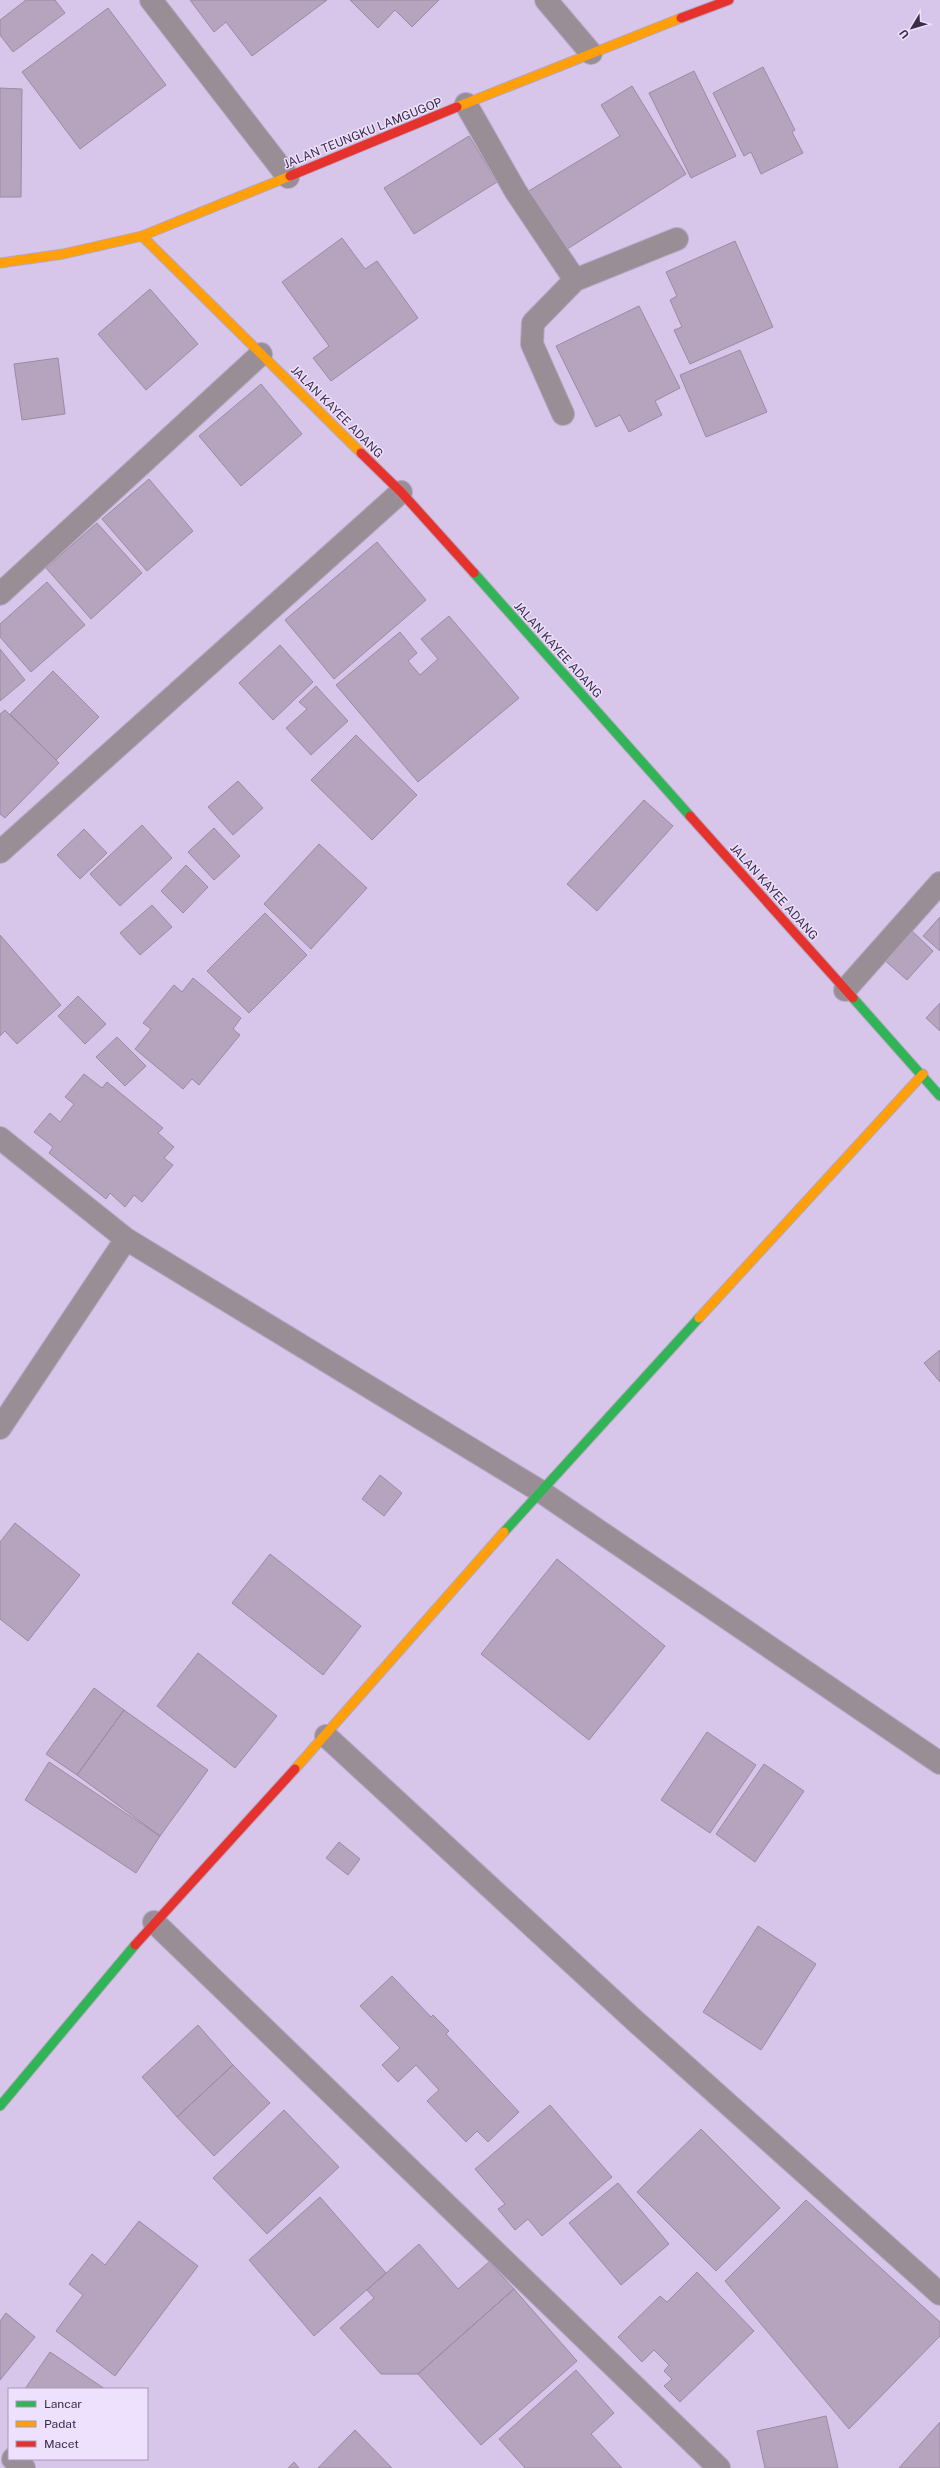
<svg xmlns="http://www.w3.org/2000/svg" width="940" height="2468" viewBox="0 0 940 2468" font-family="'Public Sans',sans-serif">
	<rect width="100%" height="100%" fill="#d8c6ea"/>
	<path fill="#b6a3bd" stroke="#9c8aa4" d="M26 0H55L65 13 13 52 0 35V20Z
		M190 0H327L252 56 226 22 214 32Z
		M350 0H439L412 27 395 10 378 28Z
		M108 8 166 85 80 149 22 72Z
		M763 67 795 130 792 132 803 153 761 174 751 152 744 156 713 93Z
		M694 71 736 156 691 178 649 93Z
		M632 86 686 174 564 251 527 192 620 136 601 105Z
		M0 88 22 89 21 197H0Z
		M469 136 497 182 414 234 384 188Z
		M342 238 365 269 377 261 418 318 331 381 313 358 329 346 282 282Z
		M735 241 773 327 690 364 674 330 682 327 670 300 677 296 666 272Z
		M150 289 198 344 146 390 98 334Z
		M639 306 680 388 655 401 662 415 629 432 620 415 596 427 556 346Z
		M740 350 767 412 706 437 680 375Z
		M58 358 65 414 22 420 14 364Z
		M261 384 302 434 241 486 199 436Z
		M149 479 193 531 147 571 102 519Z
		M97 523 142 573 91 619 46 568Z
		M377 542 426 600 334 679 285 620Z
		M47 582 85 625 31 672 0 637V624Z
		M449 616 519 698 418 782 336 685 400 632 417 653 408 661 420 675 438 659 421 639Z
		M280 645 313 682 273 720 239 683Z
		M0 649 25 680 0 701Z
		M53 671 99 717 56 760 10 714Z
		M316 686 348 721 311 755 286 728 307 709 299 702Z
		M5 710 59 763 5 818 0 814V714Z
		M356 735 417 795 372 840 311 780Z
		M238 781 263 808 233 835 208 807Z
		M644 800 673 826 597 911 567 884Z
		M142 825 172 858 120 906 90 874Z
		M214 828 240 856 214 880 188 852Z
		M84 829 107 853 80 879 57 855Z
		M319 844 367 888 311 949 264 904Z
		M186 865 208 887 183 913 161 891Z
		M152 905 172 927 140 955 120 933Z
		M265 913 307 955 249 1013 207 971Z
		M940 917V951L923 936Z
		M909 928 933 951 907 980 882 958Z
		M0 935 61 1005 17 1044 5 1031 0 1036Z
		M193 978 241 1018 233 1029 240 1035 199 1085 192 1079 183 1089 135 1049 151 1029 143 1023 174 985 182 992Z
		M78 996 106 1024 85 1044 58 1016Z
		M940 1003V1031L926 1018Z
		M117 1037 146 1066 125 1086 96 1057Z
		M84 1074 102 1088 107 1082 163 1128 158 1133 174 1147 164 1158 173 1165 142 1202 134 1195 125 1207 110 1193 106 1199 49 1153 53 1147 34 1132 50 1113 60 1122 74 1104 65 1097Z
		M940 1350V1382L924 1363Z
		M380 1475 402 1493 384 1516 362 1499Z
		M15 1523 80 1575 28 1641 0 1619V1542Z
		M270 1554 361 1626 323 1675 232 1603Z
		M557 1559 665 1646 589 1740 481 1654Z
		M198 1653 277 1716 235 1768 157 1706Z
		M94 1688 124 1710 77 1775 46 1754Z
		M124 1710 208 1770 160 1836 77 1775Z
		M707 1732 756 1765 710 1833 661 1800Z
		M49 1762 160 1836 136 1873 25 1800Z
		M764 1764 804 1791 755 1862 716 1834Z
		M339 1842 360 1859 348 1875 326 1858Z
		M758 1926 816 1964 761 2050 703 2012Z
		M392 1976 431 2017 433 2015 449 2031 446 2034 519 2112 488 2142 477 2131 466 2142 427 2101 439 2090 416 2065 398 2082 382 2065 400 2048 360 2006Z
		M198 2025 233 2065 177 2117 142 2077Z
		M233 2065 270 2103 214 2156 177 2117Z
		M550 2105 612 2177 542 2236 528 2219 515 2230 498 2209 505 2204 475 2169Z
		M284 2110 339 2167 267 2234 213 2178Z
		M701 2129 780 2208 716 2271 637 2192Z
		M618 2183 669 2244 621 2285 569 2223Z
		M320 2197 386 2273 314 2336 249 2260Z
		M806 2200 940 2322V2336L849 2429 725 2281Z
		M139 2221 198 2266 115 2376 56 2331 83 2295 69 2284 92 2254 105 2265Z
		M419 2244 458 2289 489 2262 514 2289 418 2374H381L340 2328 374 2298 367 2290Z
		M697 2272 754 2331 680 2402 664 2386 672 2379 664 2371 669 2365 654 2350 642 2362 618 2337 660 2296 667 2302Z
		M514 2289 577 2361 481 2445 418 2374Z
		M6 2313 35 2337 0 2380V2321Z
		M50 2352 105 2389H25Z
		M576 2370 614 2413 591 2434 622 2468H525L499 2439Z
		M826 2416 838 2468H765L757 2431Z
		M940 2422V2468H899Z
		M355 2430 392 2468H318Z
		M294 2462 299 2468H288Z"/>
	<g fill="none" stroke-linecap="round" stroke-linejoin="round">
		<g stroke="#b5a7c4" stroke-width="24">
			<path id="lane" d="M151 0 288 177
				M466 104 516 192 575 280
				M563 414 532 344 533 323 575 280 677 239"/>
		</g>
		<g stroke="#b5a7c4" stroke-width="24">
			<path id="street" d="M546 0 591 53
				M0 594 261 354
				M0 852 401 492
				M845 990 940 883
				M0 1138 126 1239 540 1491 940 1763
				M0 1428 126 1239
				M326 1736 633 2019 940 2294
				M154 1922 719 2468
				M13 2459 24 2468"/>
		</g>
		<g stroke="#b5a7c4" stroke-width="11">
			<path id="fast" d="M474 573 690 816
				M853 998 940 1096
				M504 1532 699 1318
				M0 2106 135 1945"/>
		</g>
		<g stroke="#b5a7c4" stroke-width="11">
			<path id="slow" d="M457 107 681 18
				M142 236 361 453
				M0 263 63 254 142 236 290 176
				M699 1318 923 1074
				M295 1769 504 1532"/>
		</g>
		<g stroke="#b5a7c4" stroke-width="11">
			<path id="jam" d="M681 18 729 0
				M290 176 457 107
				M361 453 401 492 474 573
				M690 816 853 998
				M135 1945 295 1769"/>
		</g>
		<use href="#lane" stroke="#9a8e96" stroke-width="22"/>
		<use href="#street" stroke="#9a8e96" stroke-width="22"/>
		<use href="#fast" stroke="#30b455" stroke-width="9"/>
		<use href="#slow" stroke="#ff9f0a" stroke-width="9"/>
		<use href="#jam" stroke="#e5322d" stroke-width="9"/>
	</g>
	<g text-anchor="middle" dominant-baseline="central" stroke-width="3" stroke-linejoin="round" paint-order="stroke">
		<g font-size="12" fill="#3b2d48" stroke="#eee1fd">
			<text transform="translate(363 133) rotate(-22)">JALAN TEUNGKU LAMGUGOP</text>
			<text transform="translate(337 412) rotate(45)">JALAN KAYEE ADANG</text>
			<text transform="translate(558 650) rotate(48)">JALAN KAYEE ADANG</text>
			<text transform="translate(774 892) rotate(48)">JALAN KAYEE ADANG</text>
		</g>
	</g>
	<rect x="8" y="2388" width="140" height="72" fill="#eee1fd" stroke="#a699b5"/>
	<rect x="16" y="2401" width="20" height="6" fill="#30b455" stroke="#a699b5"/>
	<text x="44" y="2408" font-size="12" fill="#3b2d48">Lancar</text>
	<rect x="16" y="2421" width="20" height="6" fill="#ff9f0a" stroke="#a699b5"/>
	<text x="44" y="2428" font-size="12" fill="#3b2d48">Padat</text>
	<rect x="16" y="2441" width="20" height="6" fill="#e5322d" stroke="#a699b5"/>
	<text x="44" y="2448" font-size="12" fill="#3b2d48">Macet</text>
	<g transform="translate(912 28) rotate(232)" stroke="#eee1fd" stroke-width="3" paint-order="stroke">
	<path d="M0-3L7 15L0 10L-7 15Z" fill="#3b2d48"/>
	<text y="-6" font-size="11" font-weight="bold" text-anchor="middle" fill="#3b2d48">U</text>
	</g>
</svg>
